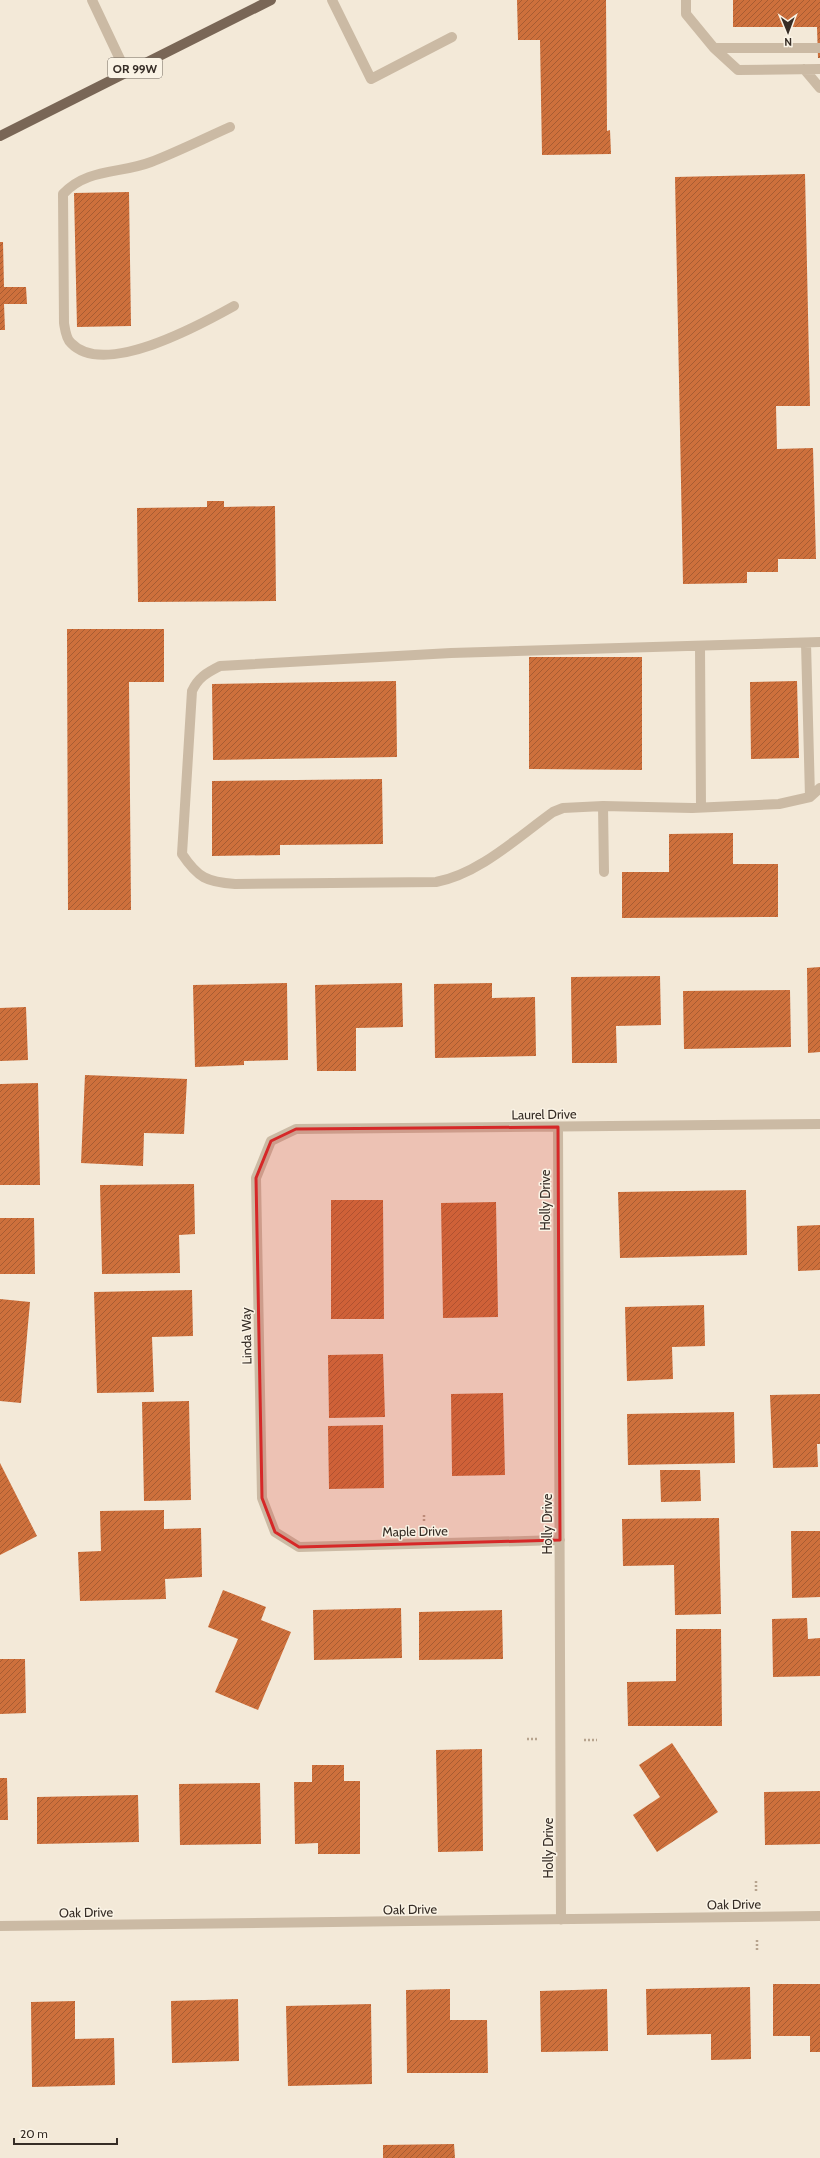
<svg xmlns="http://www.w3.org/2000/svg" width="820" height="2158" viewBox="0 0 820 2158" font-family="Cabin,sans-serif">
	<defs>
		<pattern id="building-hatch" width="6" height="6" patternUnits="userSpaceOnUse"><rect width="6" height="6" fill="#cd703c"/><path d="M-1 1l2-2M0 6l6-6M5 7l2-2" fill="none" stroke="#a75c32"/></pattern>
	</defs>
	<rect width="100%" height="100%" fill="#f3e9d8"/>
	<path fill="url(#building-hatch)" d="M517 0H606L607 131 610 130 611 154 542 155 540 40H518Z
		M733 0H820V58H818L817 27H733Z
		M805 174 810 406H776L777 449 813 448 816 559H778V572H747V583L683 584 675 177Z
		M129 192 131 326 77 327 74 193Z
		M0 242H3L4 287H26L27 304H4L5 330H0Z
		M207 501H224V507L275 506 276 601 138 602 137 508 207 507Z
		M67 629H164V682H129L131 910H68Z
		M529 657H642V770L529 769Z
		M396 681 397 757 213 760 212 684Z
		M797 681 799 758 751 759 750 682Z
		M382 779 383 844 280 845V855L212 856V781Z
		M733 833V864H778V917L622 918V872H669V834Z
		M820 967V1052L808 1053 807 968Z
		M660 976 661 1025 616 1026 617 1063H572L571 977Z
		M287 983 288 1060 244 1061V1065L195 1067 193 985Z
		M402 983 403 1027 356 1028V1071H317L315 985Z
		M492 983V998L535 997 536 1056 435 1058 434 984Z
		M790 990 791 1047 684 1049 683 991Z
		M26 1007 28 1060 0 1061V1008Z
		M85 1075 187 1079 184 1134 144 1133 143 1166 81 1163Z
		M38 1083 40 1185H0V1084Z
		M194 1184 195 1234 179 1235 180 1273 102 1274 100 1185Z
		M746 1190 747 1255 620 1258 618 1192Z
		M331 1200H383L384 1319H331Z
		M496 1202 498 1317 443 1318 441 1203Z
		M0 1218H34L35 1274H0Z
		M820 1225V1270L798 1271 797 1226Z
		M192 1290 193 1336 152 1337 154 1392 97 1393 94 1292Z
		M0 1299 30 1302 21 1403 0 1401Z
		M704 1305 705 1346 672 1347 673 1379 627 1381 625 1307Z
		M383 1354 385 1417 329 1418 328 1355Z
		M503 1393 505 1475 452 1476 451 1394Z
		M820 1394V1444H817L818 1467 773 1468 770 1395Z
		M189 1401 191 1500 144 1501 142 1402Z
		M734 1412 735 1463 628 1465 627 1414Z
		M383 1425 384 1488 329 1489 328 1426Z
		M0 1463 37 1536 0 1555Z
		M660 1470H700L701 1501 661 1502Z
		M164 1510V1529L201 1528 202 1577 165 1579 166 1599 80 1601 78 1552 101 1551 100 1511Z
		M719 1518 721 1614 675 1615 674 1565 623 1566 622 1519Z
		M791 1531H820V1597L792 1598Z
		M223 1590 266 1607 261 1620 291 1632 258 1710 215 1692 238 1639 208 1627Z
		M401 1608 402 1658 314 1660 313 1610Z
		M502 1610 503 1659 419 1660V1612Z
		M807 1618 808 1639 820 1638V1676L773 1677 772 1619Z
		M676 1629H721L722 1726H628L627 1682 676 1681Z
		M0 1659H25L26 1713 0 1714Z
		M672 1743 718 1812 657 1852 633 1815 660 1797 639 1765Z
		M482 1749 483 1851 438 1852 436 1750Z
		M312 1765H344V1781H360V1854H318V1843L295 1844 294 1782H312Z
		M0 1778H7L8 1820H0Z
		M260 1783 261 1844 180 1845 179 1784Z
		M820 1791V1844L765 1845 764 1792Z
		M138 1795 139 1842 37 1844V1797Z
		M773 1984H820V2052H810V2036H773Z
		M750 1987 751 2059 711 2060V2034L647 2035 646 1989Z
		M450 1989V2020H487L488 2073H407L406 1990Z
		M607 1989 608 2051 541 2052 540 1991Z
		M238 1999 239 2061 172 2063 171 2001Z
		M75 2001V2039L114 2038 115 2085 32 2087 31 2002Z
		M371 2004 372 2084 288 2086 286 2006Z
		M454 2144 455 2158H383V2145Z"/>
	<g fill="none" stroke-linecap="round" stroke-linejoin="round">
		<path stroke="#b7a48e" stroke-width="2.5" stroke-dasharray="2 2" stroke-linecap="butt" d="M424 1515V1521
			M527 1739H537
			M584 1740H597
			M756 1881V1893
			M757 1940V1950"/>
		<path stroke="#cbbaa4" stroke-width="10" d="M92 0 126 72
			M332 0 371 79 452 37
			M686 0V14L714 48H820
			M714 48 738 70 820 69
			M804 69 820 88
			M230 127C203 139 177 152 151 162 120 174 87 168 63 194L64 323C65 329 66 339 71 343 104 378 200 325 234 306
			M806 643 810 797
			M700 646 701 807
			M603 806 563 808 553 812C518 837 479 874 436 882L235 884C207 882 198 878 182 854L192 691C198 678 206 673 220 666L451 653 820 642
			M604 872 603 806 692 808 779 804 810 797 820 788
			M558 1127 561 1920
			M560 1540 299 1547 275 1532 262 1498 256 1178 271 1141 296 1129 820 1124
			M0 1926 820 1916"/>
		<path stroke="#796656" stroke-width="10" d="M0 136 271 0"/>
	</g>
	<path fill="#d62828" fill-opacity="0.2" stroke="#d62828" stroke-width="3" stroke-linejoin="round" d="M558 1127 560 1540 299 1547 275 1532 262 1498 256 1178 271 1141 296 1129Z"/>
	<g text-anchor="middle" dominant-baseline="central" stroke-width="3" stroke-linejoin="round" paint-order="stroke">
		<rect fill="#faf3e5" stroke="#71685f" stroke-width="1" x="108" y="58" width="54" height="20" rx="3"/>
		<g font-size="12" font-weight="bold" fill="#362d26">
			<text x="135" y="68">OR 99W</text>
		</g>
		<g font-size="13" fill="#362d26" stroke="#faf3e5">
			<text transform="translate(544 1114) rotate(-1)">Laurel Drive</text>
			<text transform="translate(545 1200) rotate(-90)">Holly Drive</text>
			<text transform="translate(246 1336) rotate(-91)">Linda Way</text>
			<text transform="translate(547 1524) rotate(-90)">Holly Drive</text>
			<text transform="translate(415 1531) rotate(-1)">Maple Drive</text>
			<text transform="translate(548 1848) rotate(-90)">Holly Drive</text>
			<text transform="translate(734 1904) rotate(-1)">Oak Drive</text>
			<text transform="translate(410 1909) rotate(-1)">Oak Drive</text>
			<text transform="translate(86 1912) rotate(-1)">Oak Drive</text>
		</g>
	</g>
	<g transform="translate(788 32) rotate(179)" stroke="#faf3e5" stroke-width="3" paint-order="stroke">
	<path d="M0-3L7 15L0 10L-7 15Z" fill="#362d26"/>
	<text y="-6" font-size="11" font-weight="bold" text-anchor="middle" fill="#362d26">N</text>
	</g>
	<path d="M14 2138v6h103v-6" fill="none" stroke="#362d26" stroke-width="2"/>
	<text x="20" y="2138" font-size="12" fill="#362d26" stroke="#faf3e5" stroke-width="3" paint-order="stroke">20 m</text>
</svg>
